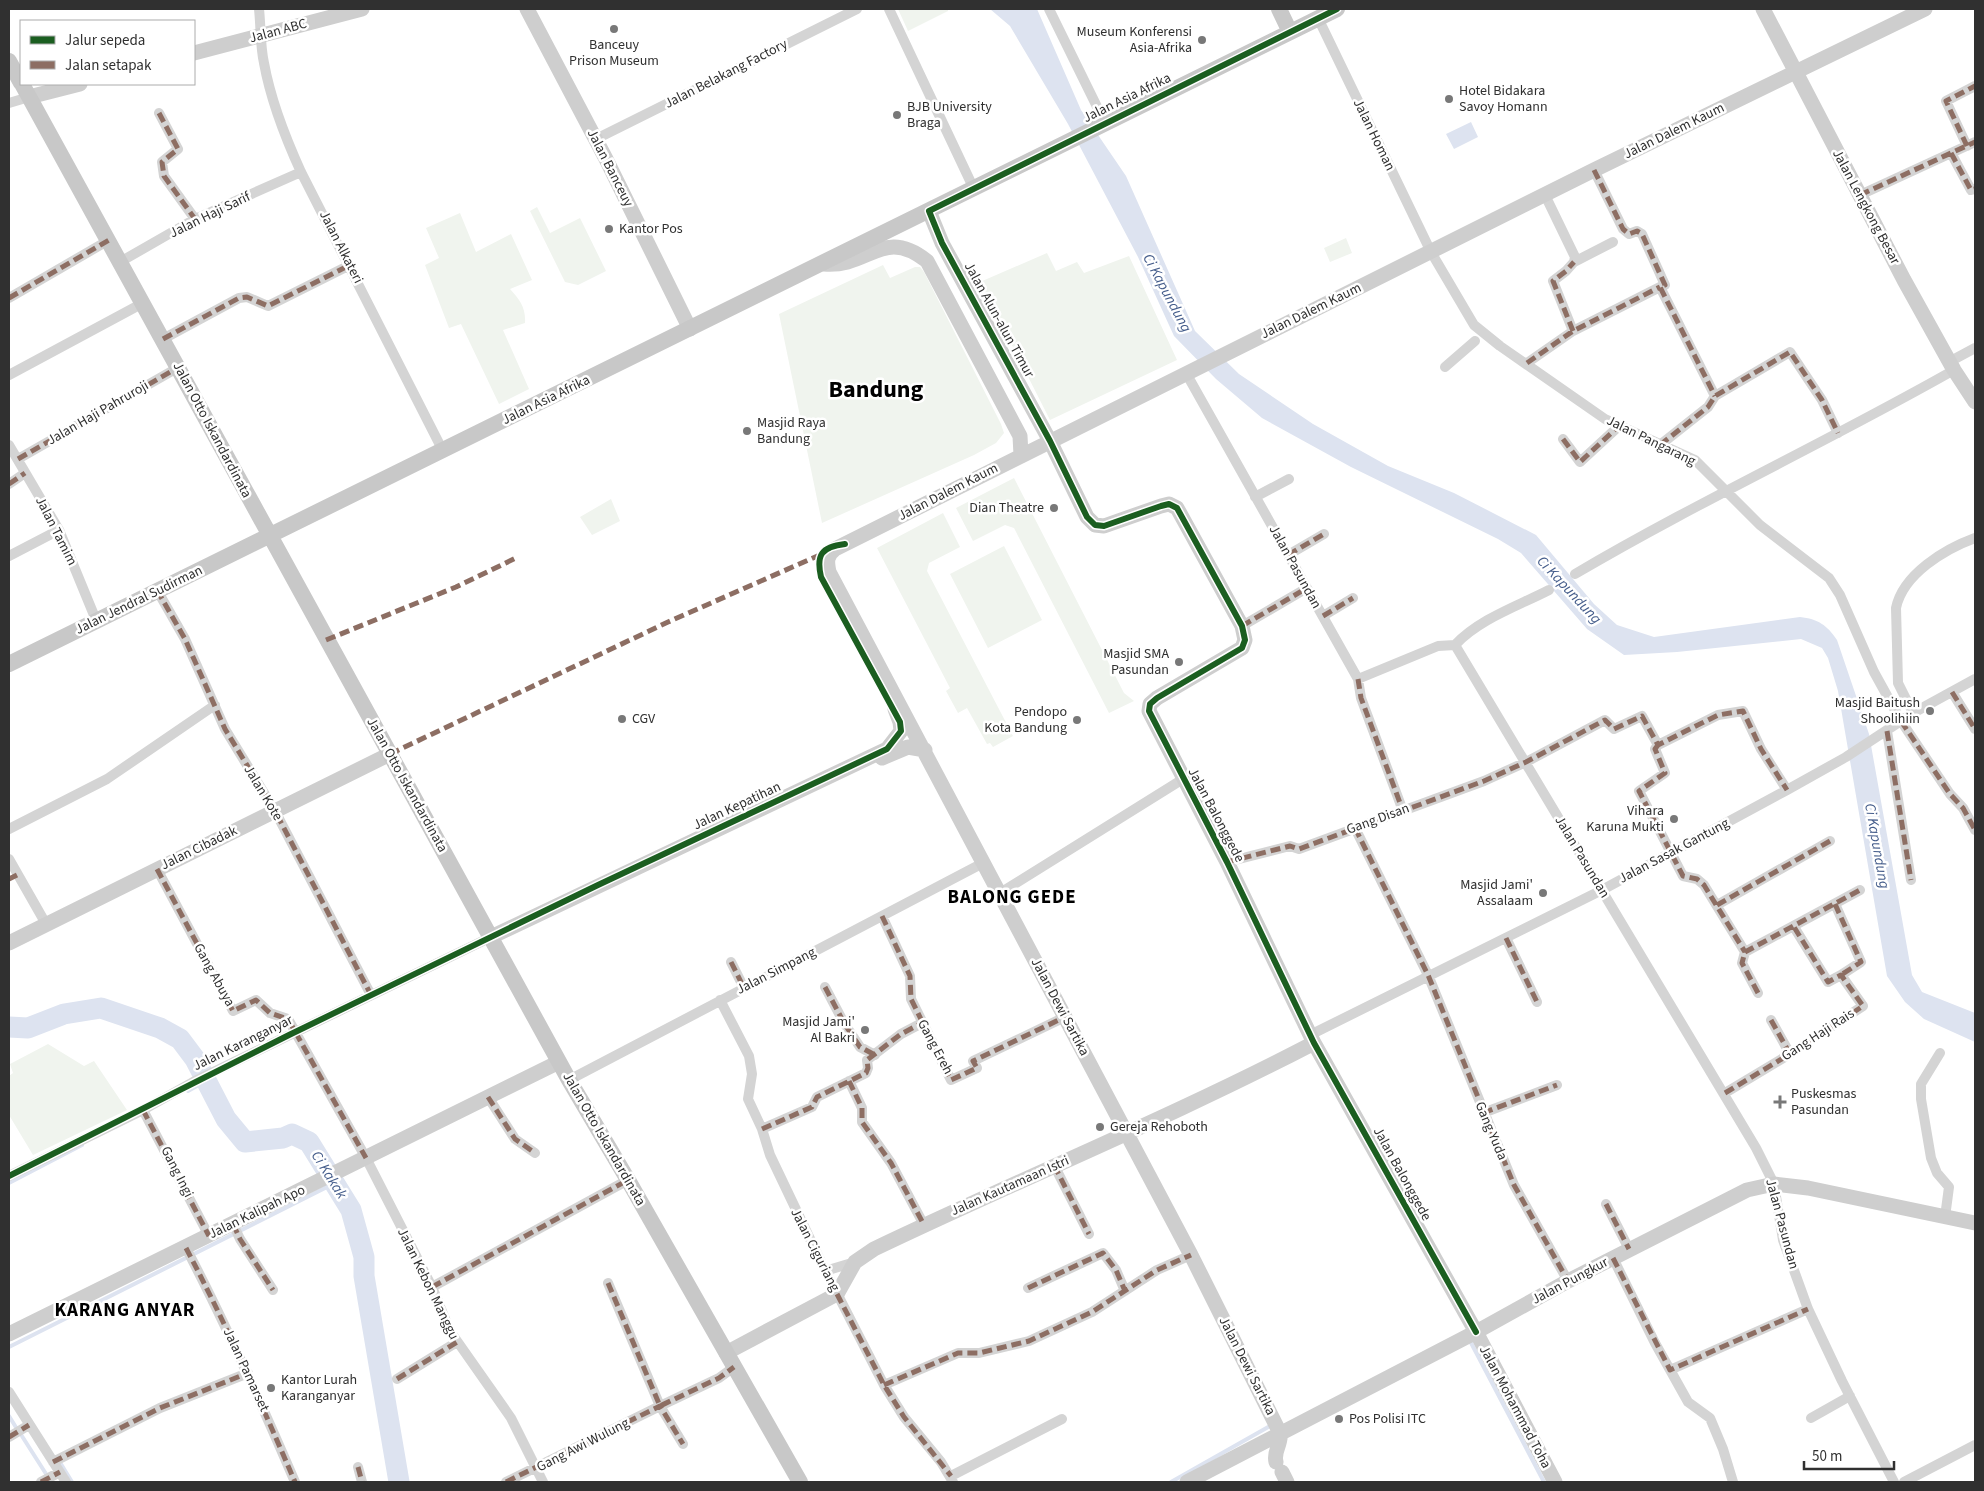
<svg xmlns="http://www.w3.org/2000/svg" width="1984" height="1491" viewBox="0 0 1984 1491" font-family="'Source Sans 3',sans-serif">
	<rect width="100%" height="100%" fill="#fff"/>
	<path fill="#f0f4ee" d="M898 9H948V11L908 31Z
		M537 207 550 233 580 218 606 271 578 285 565 282 530 211Z
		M460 213 476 252 511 234 532 280 510 289C520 300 526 308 525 323L503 330 529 389 499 404 461 324 449 328 425 265 439 258 426 228Z
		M1346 238 1352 253 1330 262 1324 248Z
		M1047 253 1056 271 1077 262 1084 273 1129 256 1177 360 1050 420 980 282Z
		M883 265 890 278 915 267H920L924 272 1001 424 1004 433 996 443 974 455 822 523 779 314Z
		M1014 478 1124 693 1134 701 1109 713 1014 528 1005 525 973 541 956 508Z
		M611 499 620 521 592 535 580 517Z
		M943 513 960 547 929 563 927 571 1013 736 993 747 990 743 987 744 967 708 958 713 946 691 950 688 877 548Z
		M1004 546 1042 620 988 648 950 574Z
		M48 1044 84 1066 94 1061 127 1110 33 1155 9 1115V1076L13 1073 10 1064Z"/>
	<path fill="#dde3f0" d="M990 9H1037L1081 110 1126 176 1195 331 1239 374 1313 424 1388 466 1454 493 1536 535 1594 604 1617 625 1654 637 1800 617C1818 619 1827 625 1837 640L1869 734 1912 975 1922 992 1975 1013V1042L1924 1019 1905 1002 1887 976 1838 691 1828 658 1822 648 1801 639 1677 652 1624 655 1587 629 1521 553 1498 539 1351 467 1262 418 1216 379 1174 336 1138 257 1068 124 1010 26Z
		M1471 122 1478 137 1454 149 1446 134Z"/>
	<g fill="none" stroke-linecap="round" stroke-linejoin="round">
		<path stroke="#dde3f0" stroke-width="4" d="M188 1091 204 1082
			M9 1183 82 1145
			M1469 1339 1544 1482
			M9 1347 335 1183
			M9 1416 17 1429
			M20 1433 48 1477
			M61 1464 72 1482
			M1171 1482 1270 1426"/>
		<path stroke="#dde3f0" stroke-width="21" d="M9 1027 28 1028 64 1014 101 1008 160 1028 180 1039 195 1059 226 1119 245 1142 283 1138 292 1134 309 1142 351 1210 364 1257V1276L399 1482"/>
		<path stroke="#d4d4d4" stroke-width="10" d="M259 9C261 27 260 45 264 63 271 102 285 137 301 172L443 451
			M889 9 973 187
			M1049 9 1105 123
			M1318 18 1431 252 1474 325 1500 346 1605 419 1695 460 1760 525 1829 578 1840 595 1874 672 1901 721 1950 794 1963 808 1975 830
			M9 103 29 97
			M159 113 178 149 162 162 164 176 195 219
			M596 139 857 9
			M1967 146 1946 101 1975 86
			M1951 153 1971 190 1975 189
			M1594 170 1623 229 1629 234 1637 231 1642 234 1665 285 1660 287 1715 396
			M1545 195 1575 257 1574 262
			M1860 195 1975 142
			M120 262 195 219 301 172
			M9 298 109 240
			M1573 331 1553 281 1566 271 1574 262 1613 242
			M163 339 239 298 247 297 268 306 350 265
			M1949 362 1975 348
			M1527 363 1573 331 1660 287
			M1445 367 1475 341
			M1186 373 1358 679 1438 646 1455 645
			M9 375 143 303
			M1563 439 1580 462 1619 426
			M9 445 59 530 96 620
			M1660 445 1708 407 1715 396 1790 352 1822 400 1838 433
			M18 459 179 367
			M9 484 25 473
			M1255 497 1289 479
			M1288 555 1324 534
			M9 556 59 530
			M1575 574C1699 501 1829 441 1954 370
			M157 590 185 639 225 729 275 811 371 995
			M1323 616 1353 598
			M1242 626 1307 588
			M1455 645 1756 1148 1774 1184 1783 1240 1808 1309 1842 1381 1894 1482
			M1455 645C1479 619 1518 606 1549 590
			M1358 679 1361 698 1403 811
			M1952 692 1975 729
			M1913 713 1898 683 1896 608C1903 574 1945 549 1975 538
			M1887 731 1911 880
			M1658 745 1655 749 1665 773 1639 791 1683 876 1697 879 1704 885 1745 952
			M1355 828 1428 975 1514 1185 1568 1281
			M9 829 107 779 215 705
			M9 859 46 924
			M1227 862 1290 846 1299 849 1484 781 1526 762 1605 720 1614 729 1642 716 1658 745 1718 715 1743 711 1761 749 1787 790
			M157 869 233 1011 256 1000 270 1013 288 1019 366 1158 432 1287 450 1331 511 1418 543 1482
			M1000 893 1183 779
			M1835 904 1861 962 1841 975
			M1717 905 1830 841
			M882 916 910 976 911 999 951 1080 977 1068 973 1061 1065 1017
			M1506 938 1537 1002
			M731 962 744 988
			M825 987 844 1023 860 1047 875 1055
			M1758 993 1742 963 1745 952 1860 890
			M720 1000 749 1056 752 1074 748 1099 762 1129 770 1155 822 1264 884 1385 904 1417 941 1462 953 1482
			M1771 1020 1790 1054
			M1310 1035 1602 890 1787 790 1846 757 1913 713 1975 679
			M1940 1053 1921 1084V1099L1931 1158 1937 1173 1949 1187 1945 1217
			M569 1080 983 863
			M849 1081 862 1108V1122L891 1163 924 1225
			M1725 1093 1790 1054 1863 1006 1841 975 1828 982 1794 927
			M488 1097 515 1139 535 1153
			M143 1110 209 1236
			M1483 1113 1557 1085
			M762 1129 812 1107 817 1097 866 1073 868 1068 867 1060 901 1034 922 1023
			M1054 1165 1089 1234
			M9 1176 143 1110 193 1082 491 937
			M1606 1204 1629 1249
			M233 1224 240 1239 273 1290
			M186 1248C226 1324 261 1403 295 1482
			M1613 1258 1655 1343 1688 1402 1710 1418 1723 1449 1733 1482
			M825 1271 855 1262
			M608 1283 660 1406 719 1378 734 1367
			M432 1287 628 1180
			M1028 1288 1103 1253 1116 1270 1125 1291
			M1670 1370 1808 1309
			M397 1379 457 1342
			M884 1385 958 1353H979L1029 1341 1092 1312 1157 1270 1191 1255
			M9 1392 66 1482
			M1811 1418 1850 1396
			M9 1437 29 1425
			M53 1462 160 1408 248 1373
			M358 1467 362 1482
			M951 1476 1062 1419
			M41 1482 60 1472
			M506 1482 660 1406 683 1444
			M1904 1482 1975 1445"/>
		<path stroke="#cecece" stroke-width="15" d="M527 9 606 159 690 329
			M1763 9 1904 280 1954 370 1975 402
			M194 53 362 9
			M29 97 80 84
			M929 211 942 243 1050 441 1087 517 1095 525 1104 526 1161 506 1169 504 1177 508 1242 626 1245 640 1242 648 1157 698 1150 704 1149 711 1227 862 1314 1043 1476 1332 1555 1482
			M824 264C869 268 883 226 927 261L1020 436 1021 455
			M882 758 908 747 925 750
			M491 937 887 749 901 731 900 722 895 709
			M9 943 390 754
			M9 1334 559 1062
			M726 1353 837 1294 855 1262 874 1249C1020 1179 1170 1118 1314 1043
			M1276 1462C1273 1451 1282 1444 1280 1433L1191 1255 829 572C827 562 826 556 835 549L1594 170 1925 9
			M1282 1472 1287 1482
			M1187 1482 1476 1332 1568 1281 1747 1190 1774 1184 1808 1188 1975 1223"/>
		<path stroke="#c8c8c8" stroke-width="16" d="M1279 9 1290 32
			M9 61 21 83
			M22 84 569 1080 628 1180 800 1482
			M9 664 1337 9"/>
		<path stroke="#8d6e63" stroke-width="5" stroke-dasharray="10 5" stroke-linecap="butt" d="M159 113 178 149 162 162 164 176 195 219
			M1967 146 1946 101 1975 86
			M1951 153 1971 190 1975 189
			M1594 170 1623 229 1629 234 1637 231 1642 234 1665 285 1660 287 1715 396
			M1860 195 1975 142
			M9 298 109 240
			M1573 331 1553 281 1566 271 1574 262
			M163 339 239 298 247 297 268 306 350 265
			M1527 363 1573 331 1660 287
			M1563 439 1580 462 1619 426
			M1660 445 1708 407 1715 396 1790 352 1822 400 1838 433
			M18 459 179 367
			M9 484 25 473
			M1288 555 1324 534
			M157 590 185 639 225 729 275 811 371 995
			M1323 616 1353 598
			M1242 626 1307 588
			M326 640 456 587 518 557
			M1358 679 1361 698 1403 811
			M1952 692 1975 729
			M1901 721 1950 794 1963 808 1975 830
			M1887 731 1911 880
			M1658 745 1655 749 1665 773 1639 791 1683 876 1697 879 1704 885 1745 952
			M390 754 668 622 822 554
			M1355 828 1428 975 1514 1185 1568 1281
			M1227 862 1290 846 1299 849 1484 781 1526 762 1605 720 1614 729 1642 716 1658 745 1718 715 1743 711 1761 749 1787 790
			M157 869 233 1011 256 1000 270 1013 288 1019 366 1158
			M9 879 17 875
			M1835 904 1861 962 1841 975
			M1717 905 1830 841
			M882 916 910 976 911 999 951 1080 977 1068 973 1061 1065 1017
			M1506 938 1537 1002
			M731 962 744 988
			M825 987 844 1023 860 1047 875 1055
			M1758 993 1742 963 1745 952 1860 890
			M1771 1020 1790 1054
			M849 1081 862 1108V1122L891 1163 924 1225
			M1725 1093 1790 1054 1863 1006 1841 975 1828 982 1794 927
			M488 1097 515 1139 535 1153
			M143 1110 209 1236
			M1483 1113 1557 1085
			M762 1129 812 1107 817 1097 866 1073 868 1068 867 1060 901 1034 922 1023
			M1054 1165 1089 1234
			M1606 1204 1629 1249
			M233 1224 240 1239 273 1290
			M186 1248C226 1324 261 1403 295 1482
			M1613 1258 1670 1370 1808 1309
			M608 1283 660 1406 719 1378 734 1367
			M432 1287 628 1180
			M1028 1288 1103 1253 1116 1270 1125 1291
			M837 1294 884 1385 904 1417 951 1476
			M397 1379 457 1342
			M884 1385 958 1353H979L1029 1341 1092 1312 1157 1270 1191 1255
			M9 1437 29 1425
			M53 1462 160 1408 248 1373
			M358 1467 362 1482
			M41 1482 60 1472
			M506 1482 660 1406 683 1444"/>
		<g stroke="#fff" stroke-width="9">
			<path id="cycleway" d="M1337 9 929 211 942 243 1050 441 1087 517 1095 525 1104 526 1161 506 1169 504 1177 508 1242 626 1245 640 1242 648 1157 698 1150 704 1149 711 1227 862 1314 1043 1476 1332
				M9 1176 289 1035 598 885 887 749 901 731 900 722 821 577C816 555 821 547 845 544"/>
		</g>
		<use href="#cycleway" stroke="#1b5e20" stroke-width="6"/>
	</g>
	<g fill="#787878" stroke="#fff" stroke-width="2">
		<circle cx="614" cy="29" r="5"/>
		<circle cx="1202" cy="40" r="5"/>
		<circle cx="1449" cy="99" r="5"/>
		<circle cx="897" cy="115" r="5"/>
		<circle cx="609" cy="229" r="5"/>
		<circle cx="747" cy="431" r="5"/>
		<circle cx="1054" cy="508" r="5"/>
		<circle cx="1179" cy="662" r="5"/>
		<circle cx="1930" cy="711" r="5"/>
		<circle cx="622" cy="719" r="5"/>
		<circle cx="1077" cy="720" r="5"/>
		<circle cx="1674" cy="819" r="5"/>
		<circle cx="1543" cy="893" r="5"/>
		<circle cx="865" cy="1030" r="5"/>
		<path d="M1777.5 1094.5h5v5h5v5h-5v5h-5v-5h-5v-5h5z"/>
		<circle cx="1100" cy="1127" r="5"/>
		<circle cx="271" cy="1388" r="5"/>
		<circle cx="1339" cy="1419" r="5"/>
	</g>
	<g text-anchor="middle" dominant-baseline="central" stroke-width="5" stroke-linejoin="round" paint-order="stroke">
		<g font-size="14" fill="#303030" stroke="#fff">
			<text transform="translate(278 31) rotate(-15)">Jalan ABC</text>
			<text transform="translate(726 74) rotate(-27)">Jalan Belakang Factory</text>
			<text transform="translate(1127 98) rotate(-26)">Jalan Asia Afrika</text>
			<text transform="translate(1674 131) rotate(-26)">Jalan Dalem Kaum</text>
			<text transform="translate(1374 135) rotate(64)">Jalan Homan</text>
			<text transform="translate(610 168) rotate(63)">Jalan Banceuy</text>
			<text transform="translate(1866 207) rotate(62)">Jalan Lengkong Besar</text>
			<text transform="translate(210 215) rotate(-26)">Jalan Haji Sarif</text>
			<text transform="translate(341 247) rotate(63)">Jalan Alkateri</text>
			<text transform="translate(1311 311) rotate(-26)">Jalan Dalem Kaum</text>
			<text transform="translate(999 320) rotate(61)">Jalan Alun-alun Timur</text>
			<text transform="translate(546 400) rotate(-26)">Jalan Asia Afrika</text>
			<text transform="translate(98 413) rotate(-30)">Jalan Haji Pahruroji</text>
			<text transform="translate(212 430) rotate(62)">Jalan Otto Iskandardinata</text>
			<text transform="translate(1651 441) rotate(26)">Jalan Pangarang</text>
			<text transform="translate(948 492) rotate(-27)">Jalan Dalem Kaum</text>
			<text transform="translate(56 531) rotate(63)">Jalan Tamim</text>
			<text transform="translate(1295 567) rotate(61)">Jalan Pasundan</text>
			<text transform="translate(139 600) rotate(-26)">Jalan Jendral Sudirman</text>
			<text transform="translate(407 785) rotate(61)">Jalan Otto Iskandardinata</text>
			<text transform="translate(263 793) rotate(59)">Jalan Kote</text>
			<text transform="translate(737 806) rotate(-25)">Jalan Kepatihan</text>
			<text transform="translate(1216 815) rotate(62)">Jalan Balonggede</text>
			<text transform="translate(1378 819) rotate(-20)">Gang Disan</text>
			<text transform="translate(199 848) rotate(-26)">Jalan Cibadak</text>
			<text transform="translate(1674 851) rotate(-28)">Jalan Sasak Gantung</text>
			<text transform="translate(1582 857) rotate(59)">Jalan Pasundan</text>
			<text transform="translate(776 971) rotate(-27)">Jalan Simpang</text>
			<text transform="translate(214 975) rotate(61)">Gang Abuya</text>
			<text transform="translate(1060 1007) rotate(62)">Jalan Dewi Sartika</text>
			<text transform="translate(1818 1035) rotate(-33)">Gang Haji Rais</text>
			<text transform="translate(243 1043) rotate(-26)">Jalan Karanganyar</text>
			<text transform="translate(935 1047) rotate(62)">Gang Ereh</text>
			<text transform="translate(1491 1131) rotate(67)">Gang Yuda</text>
			<text transform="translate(604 1139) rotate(60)">Jalan Otto Iskandardinata</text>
			<text transform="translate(177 1172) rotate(63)">Gang Ingi</text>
			<text transform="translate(1402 1174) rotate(61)">Jalan Balonggede</text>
			<text transform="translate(1010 1186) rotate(-24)">Jalan Kautamaan Istri</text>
			<text transform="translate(257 1212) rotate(-26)">Jalan Kalipah Apo</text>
			<text transform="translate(1782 1224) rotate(75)">Jalan Pasundan</text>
			<text transform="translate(815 1250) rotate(63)">Jalan Ciguriang</text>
			<text transform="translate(1570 1281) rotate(-28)">Jalan Pungkur</text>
			<text transform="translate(428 1284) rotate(64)">Jalan Kebon Manggu</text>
			<text transform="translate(1247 1366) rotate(63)">Jalan Dewi Sartika</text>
			<text transform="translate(246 1370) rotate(65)">Jalan Pamarset</text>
			<text transform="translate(1515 1407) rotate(62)">Jalan Mohammad Toha</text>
			<text transform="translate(583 1445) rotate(-27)">Gang Awi Wulung</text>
		</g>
		<g font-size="14" fill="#303030" stroke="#fff" text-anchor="start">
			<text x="1192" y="32" text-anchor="end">Museum Konferensi<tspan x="1192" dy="16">Asia-Afrika</tspan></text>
			<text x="614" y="45" text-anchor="middle">Banceuy<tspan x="614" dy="16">Prison Museum</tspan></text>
			<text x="1459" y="91">Hotel Bidakara<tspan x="1459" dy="16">Savoy Homann</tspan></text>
			<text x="907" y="107">BJB University<tspan x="907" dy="16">Braga</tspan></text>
			<text x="619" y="229">Kantor Pos</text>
			<text x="757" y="423">Masjid Raya<tspan x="757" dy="16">Bandung</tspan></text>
			<text x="1044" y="508" text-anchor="end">Dian Theatre</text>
			<text x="1169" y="654" text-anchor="end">Masjid SMA<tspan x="1169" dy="16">Pasundan</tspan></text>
			<text x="1920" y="703" text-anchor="end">Masjid Baitush<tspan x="1920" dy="16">Shoolihiin</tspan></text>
			<text x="1067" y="712" text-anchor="end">Pendopo<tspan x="1067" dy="16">Kota Bandung</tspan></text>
			<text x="632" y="719">CGV</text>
			<text x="1664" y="811" text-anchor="end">Vihara<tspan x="1664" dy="16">Karuna Mukti</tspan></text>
			<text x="1533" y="885" text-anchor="end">Masjid Jami'<tspan x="1533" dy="16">Assalaam</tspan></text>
			<text x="855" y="1022" text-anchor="end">Masjid Jami'<tspan x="855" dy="16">Al Bakri</tspan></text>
			<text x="1791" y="1094">Puskesmas<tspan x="1791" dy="16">Pasundan</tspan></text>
			<text x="1110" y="1127">Gereja Rehoboth</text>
			<text x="281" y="1380">Kantor Lurah<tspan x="281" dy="16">Karanganyar</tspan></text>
			<text x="1349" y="1419">Pos Polisi ITC</text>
		</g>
		<g font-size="15" font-style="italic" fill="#455d8b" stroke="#fff">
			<text transform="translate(1167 293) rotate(62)">Ci Kapundung</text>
			<text transform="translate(1569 590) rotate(47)">Ci Kapundung</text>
			<text transform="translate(1877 846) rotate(80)">Ci Kapundung</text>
			<text transform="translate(329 1175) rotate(58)">Ci Kakak</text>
		</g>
		<g font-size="19" font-weight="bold" letter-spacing="1" fill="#000" stroke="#fff">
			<text x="1012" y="897">BALONG GEDE</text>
			<text x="125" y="1310">KARANG ANYAR</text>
		</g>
		<g font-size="24" font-weight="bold" fill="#000" stroke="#fff">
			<text x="876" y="389">Bandung</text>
		</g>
	</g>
	<rect width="1984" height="1491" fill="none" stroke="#303030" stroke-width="20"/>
	<rect x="20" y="20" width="175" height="65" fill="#ffffff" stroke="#acacac"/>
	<rect x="30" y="36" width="25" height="8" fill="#1b5e20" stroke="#acacac"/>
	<text x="65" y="45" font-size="15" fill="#303030">Jalur sepeda</text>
	<rect x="30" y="61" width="25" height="8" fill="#8d6e63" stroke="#acacac"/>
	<text x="65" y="70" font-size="15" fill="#303030">Jalan setapak</text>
	<path d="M1804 1461v8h90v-8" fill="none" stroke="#303030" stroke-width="2.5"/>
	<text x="1812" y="1461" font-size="15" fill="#303030" stroke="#ffffff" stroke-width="4" paint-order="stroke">50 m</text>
</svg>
